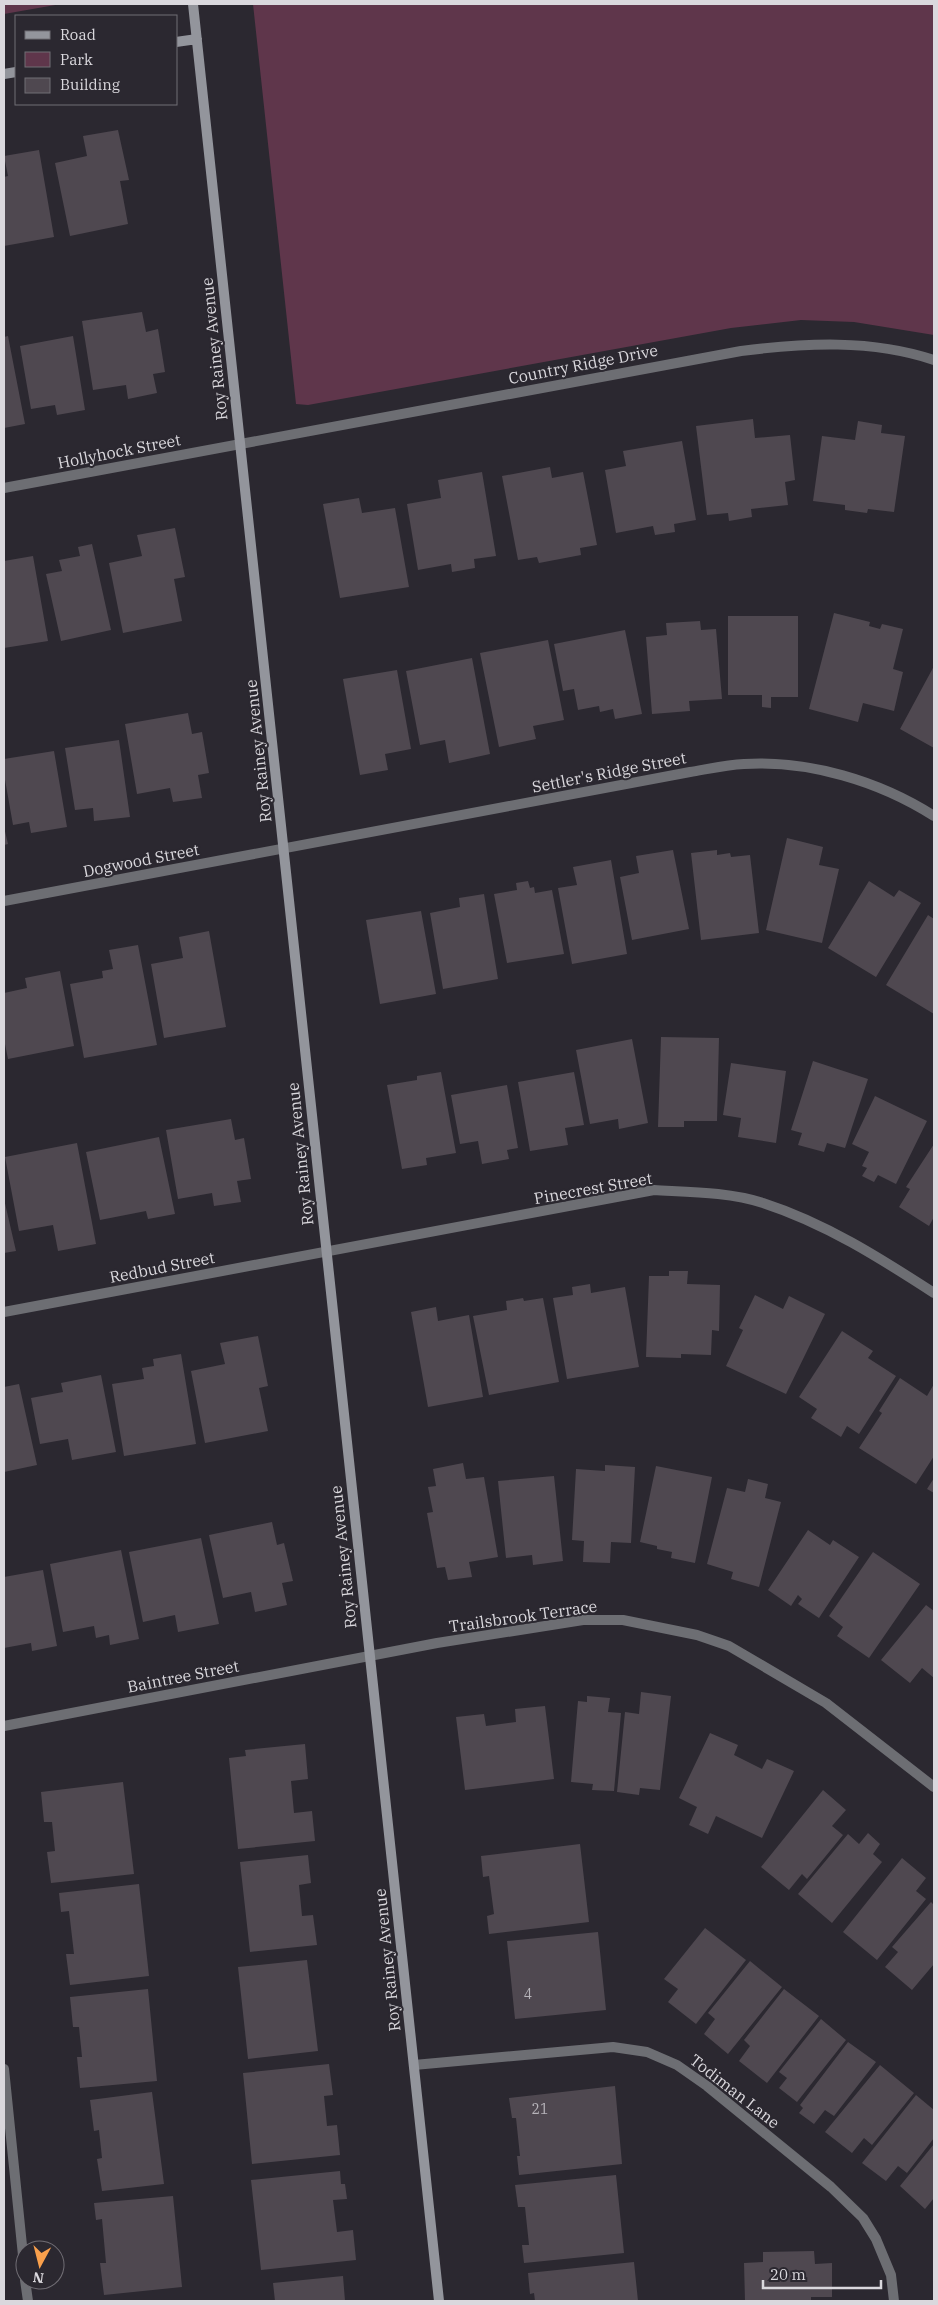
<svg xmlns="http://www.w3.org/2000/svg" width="938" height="2305" viewBox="0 0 938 2305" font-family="'IBM Plex Serif',serif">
	<rect width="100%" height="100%" fill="#2b2830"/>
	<path fill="#5f364b" d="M4 4H61L4 14Z
		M253 4H934V335L854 322 801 320 731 328 308 405 296 404Z"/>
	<path fill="#4f4850" d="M118 130 129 180 120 181 128 224 70 236 55 163 87 156 83 136Z
		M39 150 54 237 4 246V177L8 176 4 156Z
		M142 312 146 332 158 329 165 372 153 374 157 393 128 399 126 385 93 390 82 321Z
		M8 336 25 424 4 428V337Z
		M73 336 85 410 57 415 55 405 31 409 20 346Z
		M753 419 755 438 790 435 795 480 785 482 788 505 751 509 752 517 729 521 728 513 707 515 696 426Z
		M858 421 882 425 881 433 905 436 894 512 868 509 867 513 845 510V505L813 501 822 436 855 440Z
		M682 441 696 520 674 524 675 532 655 535 653 526 616 533 605 470 626 466 623 451Z
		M550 467 552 478 583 472 597 545 580 548 581 555 539 563 537 557 518 560 502 476Z
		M482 472 496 556 474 559 475 568 452 572 451 564 418 570 407 504 441 498 438 480Z
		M359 498 362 513 395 508 409 587 340 598 323 504Z
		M175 528 185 577 174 579 182 621 123 633 109 563 142 556 137 535Z
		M92 544 111 630 61 641 46 574 62 571 59 560 80 556 78 547Z
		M33 556 48 641 4 648V561Z
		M834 613 870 622 869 626 880 629 882 624 903 629 893 669 903 672 894 711 863 703 858 722 809 709Z
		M728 616H798V697H771V708L762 707V695H728Z
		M700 621 701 630 716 629 722 699 689 701 690 711 652 714 646 637 667 635 666 623Z
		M625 630 642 714 615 719 613 709 600 712 599 706 578 710 574 689 563 691 554 644Z
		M548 640 564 720 533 726 536 739 499 747 480 653Z
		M472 658 490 754 449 763 445 740 420 745 406 671Z
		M934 666V748L900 729Z
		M397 670 411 749 385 754 388 770 360 775 343 679Z
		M188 713 192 734 202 732 209 773 198 775 202 798 173 802 170 788 137 794 125 724Z
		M119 740 130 817 94 821 93 808 75 810 65 748Z
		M54 751 67 827 31 833 29 822 13 825 4 774V759Z
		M4 827 8 844 4 845Z
		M787 838 823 847 819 865 839 869 822 943 766 930Z
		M673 850 689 929 632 940 620 877 639 873 636 856Z
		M717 850V855L730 853 731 857 750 855 759 933 701 940 691 853Z
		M611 860 627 954 572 964 558 888 577 885 573 867Z
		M528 881 530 888 534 887 535 893 552 890 564 954 507 963 494 894 517 890 516 883Z
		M869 881 894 897 899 890 921 903 876 977 828 948Z
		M484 894 498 979 443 989 430 913 460 907 459 898Z
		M421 911 436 994 380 1004 366 920Z
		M928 915 934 919V1014L886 985Z
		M209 931 226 1027 164 1038 151 964 183 958 179 937Z
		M138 945 157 1045 84 1058 70 984 103 978 102 971 113 969 109 950Z
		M60 971 74 1046 8 1059 4 1039V993L27 988 25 978Z
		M661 1037 719 1038 717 1121H684V1127H658Z
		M632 1039 648 1123 619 1129 618 1119 590 1124 576 1050Z
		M813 1061 868 1079 845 1148 827 1143 824 1152 798 1145 802 1133 791 1130Z
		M731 1063 786 1071 776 1143 738 1137 741 1118 723 1115Z
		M441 1072 456 1153 426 1158 427 1165 402 1169 387 1085 417 1080V1076Z
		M574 1072 584 1125 565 1128 568 1145 530 1151 518 1082Z
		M507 1085 518 1148 507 1150 509 1159 482 1164 478 1141 460 1144 451 1095Z
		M875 1096 927 1121 896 1184 878 1175 874 1182 862 1176 867 1168 862 1166 869 1152 852 1144Z
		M231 1119 235 1140 244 1138 251 1179 237 1181 241 1202 214 1206 212 1193 178 1199 166 1130Z
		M159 1137 175 1214 148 1219 146 1211 100 1220 86 1152Z
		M77 1143 96 1244 58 1251 53 1225 19 1231 5 1157Z
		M934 1144V1217L929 1226 899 1207 910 1189 906 1187Z
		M4 1199 16 1251 4 1253Z
		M669 1271H688L687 1284 720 1285 719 1331 712 1330 711 1355 681 1354V1358L646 1357 649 1276H669Z
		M590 1284 591 1293 625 1287 639 1367 567 1379 553 1298 573 1295 572 1287Z
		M755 1295 783 1309 789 1296 825 1314 786 1394 726 1366 743 1330 739 1328Z
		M523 1298 524 1301 543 1298 559 1382 489 1395 473 1316 507 1310 506 1301Z
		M436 1307 438 1321 469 1315 483 1397 428 1407 411 1312Z
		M842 1331 873 1351 868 1358 896 1376 859 1434 847 1426 841 1437 811 1418 817 1409 799 1397Z
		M258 1336 268 1386 259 1388 268 1431 205 1443 191 1371 225 1364 220 1343Z
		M181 1354 196 1444 124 1456 112 1384 144 1379 142 1368 154 1366 153 1359Z
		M101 1375 116 1452 72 1460 68 1439 40 1444 31 1398 63 1392 61 1383Z
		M900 1378 927 1396 934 1384V1456L916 1484 859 1448 882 1413 879 1411Z
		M19 1384 37 1465 4 1472V1387Z
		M463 1463 466 1479 484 1477 498 1557 469 1562 472 1577 448 1580 445 1567 437 1568 427 1513 433 1512 428 1487 436 1486 433 1469Z
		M605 1465 635 1467 631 1543 611 1542 610 1563 583 1562 584 1541 572 1540 576 1469 605 1471Z
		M656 1466 712 1477 695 1563 671 1558 672 1552 657 1549V1546L640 1542Z
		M554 1476 563 1561 533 1565 532 1555 506 1558 498 1481Z
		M934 1478V1493L927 1489Z
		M748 1479 768 1484 765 1498 781 1502 759 1587 731 1579 733 1572 707 1564 727 1488 745 1492Z
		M272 1522 277 1545 284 1543 293 1581 282 1583 287 1605 255 1612 251 1592 223 1598 209 1535Z
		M808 1530 830 1545 833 1540 859 1557 819 1618 798 1604 802 1599 798 1595 791 1606 768 1590Z
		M201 1538 219 1624 178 1632 175 1615 143 1622 129 1552Z
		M121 1550 139 1639 110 1645 109 1635 96 1638 94 1626 63 1632 50 1564Z
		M873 1552 920 1584 869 1658 837 1636 843 1627 829 1616Z
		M43 1570 57 1646 32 1651 31 1643 4 1648V1577Z
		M926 1605 934 1611V1678L922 1668 910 1683 881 1660Z
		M641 1692 671 1696 660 1790 640 1788 639 1795 617 1792 625 1712 639 1714Z
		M587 1696 610 1698 608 1712 621 1713 614 1791 592 1790 593 1784 571 1782 578 1701 587 1702Z
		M545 1706 554 1779 465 1790 456 1717 484 1714 486 1726 516 1722 515 1709Z
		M710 1733 738 1745 734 1755 762 1769 767 1759 794 1771 762 1838 716 1816 708 1834 689 1825 697 1807 679 1798Z
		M305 1744 308 1779 291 1781 294 1813 312 1811 315 1841 238 1849 229 1758 246 1756 245 1750Z
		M123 1782 134 1874 51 1883 47 1852 55 1851 52 1822H44L41 1792Z
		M823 1790 846 1810 832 1826 843 1835 807 1879 802 1874 789 1890 761 1867Z
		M868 1833 880 1844 873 1854 882 1862 832 1923 798 1894 848 1834 859 1844Z
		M580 1844 589 1922 489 1934 487 1916 494 1914 489 1876 483 1877 481 1856Z
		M308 1855 311 1883 299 1885 302 1916 313 1915 317 1945 250 1952 240 1862Z
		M902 1858 926 1878 916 1891 926 1899 877 1960 843 1932Z
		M139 1884 149 1976 70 1985 66 1954H74L69 1911 61 1912 59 1893Z
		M931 1902 934 1905V1964L912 1990 885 1967 898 1952 892 1947Z
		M705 1928 746 1960 696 2024 668 2002 678 1989 664 1979Z
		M598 1932 606 2010 515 2019 507 1941Z
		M307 1960 318 2051 248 2059 238 1967Z
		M750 1961 782 1987 728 2054 704 2034 715 2019 708 2013Z
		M148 1989 157 2081 80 2088 77 2057H82L79 2027H73L70 1997Z
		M784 1989 819 2016 767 2083 739 2061 750 2046 744 2040Z
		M821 2019 846 2040 797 2102 779 2088 787 2078 779 2072Z
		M848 2042 876 2062 834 2116 825 2110 814 2124 799 2113 803 2108 800 2105Z
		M329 2064 333 2095 324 2096 327 2126 337 2125 340 2155 252 2164 243 2073Z
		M880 2065 914 2093 872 2145 864 2138 852 2153 825 2132Z
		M615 2086 622 2164 519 2175 517 2156H520L516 2118H512L509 2098Z
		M152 2092 164 2184 102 2191 97 2159 102 2158 99 2130 94 2131 90 2100Z
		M916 2095 934 2110V2138L907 2173 898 2166 886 2181 862 2163Z
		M934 2144V2198L925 2209 900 2186Z
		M340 2171 341 2184H345L347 2199 333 2200 337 2232 353 2230 356 2260 261 2270 251 2180Z
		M616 2175 624 2253 524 2263 522 2245H529L525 2207H518L515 2185Z
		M173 2196 182 2287 104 2295 100 2263H106L102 2219 96 2220 94 2203Z
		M814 2251 815 2264 832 2263V2297H811V2301H745L744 2263 763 2262V2252Z
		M634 2262 638 2301H535L534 2293 530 2294 528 2273Z
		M343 2276 345 2301H275L273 2283Z"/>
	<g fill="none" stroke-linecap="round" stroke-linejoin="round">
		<path stroke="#6d6e73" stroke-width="10" d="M4 488 741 351C805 343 871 339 934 360
			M4 901 690 772C708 769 726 765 744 764 809 760 879 781 934 816
			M4 1312 654 1190C689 1192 729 1192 763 1203 825 1223 880 1258 934 1293
			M4 1726 437 1643 583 1620H623L697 1635 729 1646 826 1703 934 1787
			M414 2065 613 2047 647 2052 677 2065 707 2086 831 2187 863 2218 876 2239 891 2275 894 2301
			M4 2069 25 2275
			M25 2280 28 2301"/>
		<path stroke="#93959c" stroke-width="10" d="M193 4 439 2301
			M176 42 197 39
			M4 74 16 72"/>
	</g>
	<g text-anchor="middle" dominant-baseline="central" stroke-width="4" stroke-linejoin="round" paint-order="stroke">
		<g font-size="14" fill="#b7b4ba">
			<text x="528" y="1994">4</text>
			<text x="540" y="2109">21</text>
		</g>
		<g font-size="16" fill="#dad8dd" stroke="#2b2830">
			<text transform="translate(214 349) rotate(-96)">Roy Rainey Avenue</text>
			<text transform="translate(583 364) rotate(-11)">Country Ridge Drive</text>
			<text transform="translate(119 451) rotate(-11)">Hollyhock Street</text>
			<text transform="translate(258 751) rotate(-96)">Roy Rainey Avenue</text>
			<text transform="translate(609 772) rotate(-11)">Settler's Ridge Street</text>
			<text transform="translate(141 860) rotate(-11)">Dogwood Street</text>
			<text transform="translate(300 1154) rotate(-96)">Roy Rainey Avenue</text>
			<text transform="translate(593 1188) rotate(-10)">Pinecrest Street</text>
			<text transform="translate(162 1267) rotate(-11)">Redbud Street</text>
			<text transform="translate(343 1557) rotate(-96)">Roy Rainey Avenue</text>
			<text transform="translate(523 1616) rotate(-8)">Trailsbrook Terrace</text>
			<text transform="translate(183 1676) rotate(-11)">Baintree Street</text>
			<text transform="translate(387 1960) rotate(-96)">Roy Rainey Avenue</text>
			<text transform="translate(735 2091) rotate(38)">Todiman Lane</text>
		</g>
	</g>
	<rect width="938" height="2305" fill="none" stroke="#dad8dd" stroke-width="10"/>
	<rect x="15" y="15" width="162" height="90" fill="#2b2830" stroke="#716e75"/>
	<rect x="25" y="31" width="25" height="8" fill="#93959c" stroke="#716e75"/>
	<text x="60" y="40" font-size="15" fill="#dad8dd">Road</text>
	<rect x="25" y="52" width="25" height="15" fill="#5f364b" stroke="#716e75"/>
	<text x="60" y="65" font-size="15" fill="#dad8dd">Park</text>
	<rect x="25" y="78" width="25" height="15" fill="#4f4850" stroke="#716e75"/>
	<text x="60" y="90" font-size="15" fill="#dad8dd">Building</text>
	<g transform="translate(40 2265) rotate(187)"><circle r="24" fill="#2b2830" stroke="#716e75"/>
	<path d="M0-4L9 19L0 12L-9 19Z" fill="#f9a04c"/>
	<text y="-8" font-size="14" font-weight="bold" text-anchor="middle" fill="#dad8dd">N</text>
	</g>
	<path d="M763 2280v8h118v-8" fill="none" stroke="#dad8dd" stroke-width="2.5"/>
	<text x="770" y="2280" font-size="15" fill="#dad8dd" stroke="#2b2830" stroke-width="4" paint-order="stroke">20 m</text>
</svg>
